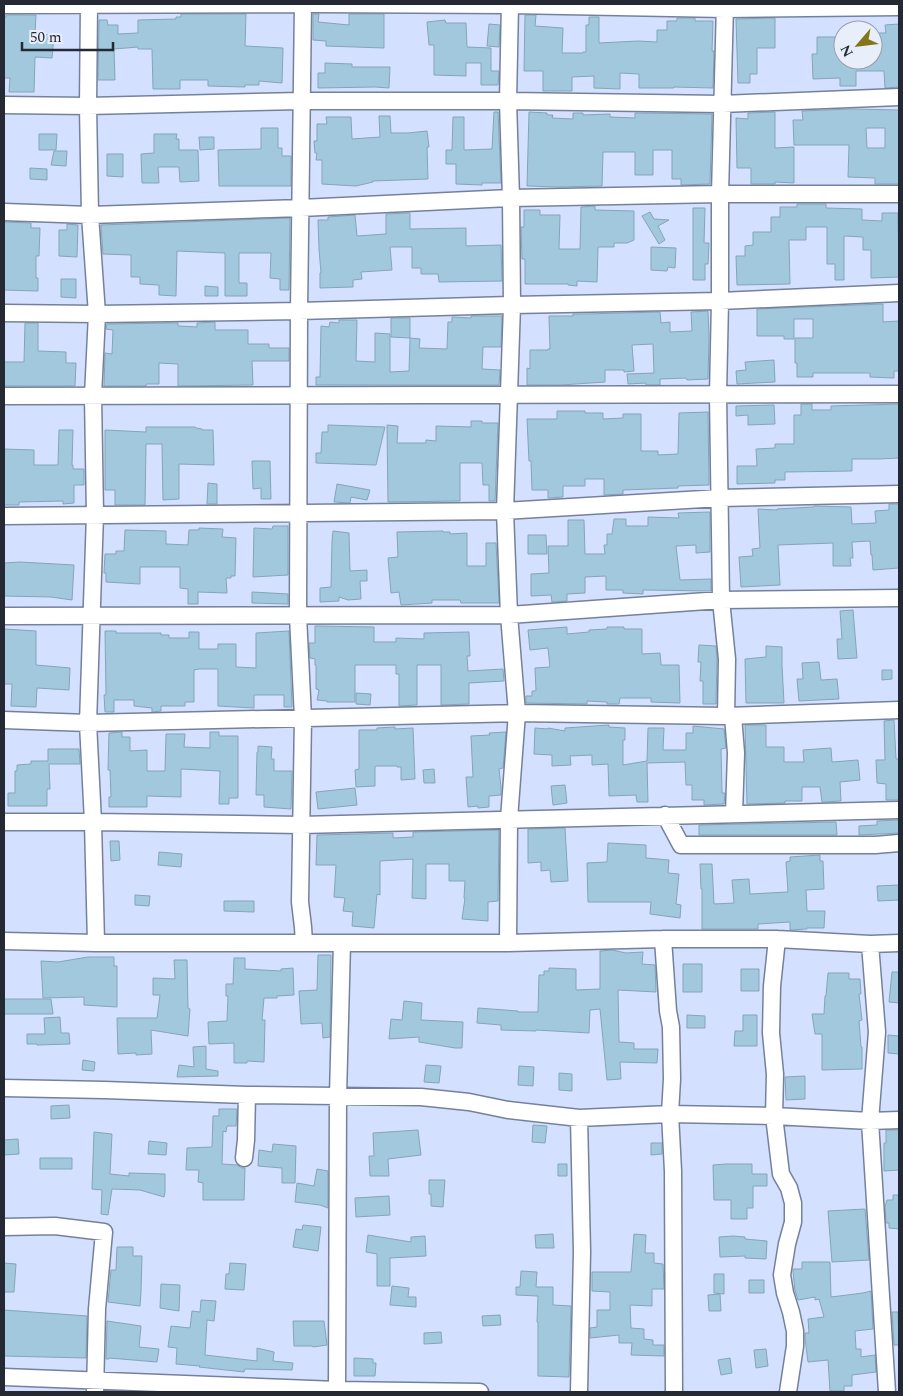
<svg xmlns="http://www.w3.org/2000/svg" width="903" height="1396" viewBox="0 0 903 1396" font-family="Spectral,serif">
	<rect width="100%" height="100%" fill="#d3e0ff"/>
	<path fill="#a2c8dd" stroke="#85a5b7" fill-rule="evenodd" d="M181 14H246L245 46 283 48 282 83 259 81V85H245V87L208 86V80H180V89H153L152 49H138V47L114 49 115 80H98L99 20H107L108 25H118V34L138 33V20L176 19V17H181Z
		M313 14H319L318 22 349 25V14H384V48L326 46V41L313 40Z
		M6 15H36L35 34 54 35 52 58 35 57 34 92H9L10 78H4V17H6Z
		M525 15H536L535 26 563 28 562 53H583V52H586V25H589V17H599V43L638 41 657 42V30H667V21H677V18H695V21H713L712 51H714L713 88 674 87V88H639V74L620 73V89L594 88V76L572 77V91H543V71H524Z
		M775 18V48H757V74H750V83H738L736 19Z
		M445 20 446 23H466L467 47 491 48V71H499L498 85H481V63H466V76L434 75V45H429L427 22Z
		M489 24 500 25 499 47 487 46Z
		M899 24V87L885 88 884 71H856V86H840V78L813 79 812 54H817V37H841V50H843V60H873V33H886L885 25Z
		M325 63 352 64V67H390L389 88 375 87 318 88V73H325Z
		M851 109 899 110V184H875V178L848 177 849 145H794L793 120H803L802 111ZM866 128H885V148H867Z
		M494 112H498L501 183H482V185L456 184V164H446V150H452L453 117H464V150L492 149Z
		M529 112 547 113V115H553L552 118 573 119V113H583V115L610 114V117L635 118V113L712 114 710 184 681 185V179H672V150H653V175H635V152H603L602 186 559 187 527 186Z
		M775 112V148L794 147V183L775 182V184H751V168H737L736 118 748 119V113Z
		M379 116H390L391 133H408L427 131 429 147H427L428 179 373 181V182L356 186 322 184V160H316L317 153H315L314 141H317V124H327L326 117H351L352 139 380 137Z
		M261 128H278V148H282V156H291V186H219L218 150 261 149Z
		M39 134H57L56 150H39Z
		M154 134H177L176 139H179V150H198L199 181 180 182 179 167H158L159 183H142L141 154 154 153Z
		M199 137H214V149L200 150Z
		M54 151H67L66 166 51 165Z
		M107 154H123V177L107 176Z
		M30 168 47 169V180L30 179Z
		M797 204H826V208L862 209V220L882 221V213H898L899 277 871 278V250H863V237L844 236V280H835V264H827V227H806V240H789L790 284 737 285 736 256H745V246L753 245V232H771V217H780V207H797Z
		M595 206V210L634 211V240L627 243H614V247H598L597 282 577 281V286L568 285V284H525V259H522L521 227H524V210H540V215H560L559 249H580L581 207Z
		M693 208H705L704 243H709L708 264H705V280H693Z
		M650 212 654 219 669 220 658 226 665 240 659 244 642 216Z
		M410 213V229L466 228V246L501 245 502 281 439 282 438 274H421V268H412V247H390L392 270 361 272 362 279 353 280V287L320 288V273H321L319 249 318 220H328V217L355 215 357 236 386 234V214Z
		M290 218 289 290H280V279L270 278 271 253H239V283H247V296H225V253L177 251 176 296 159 295V285L140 284V277H131V255L103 254 101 225Z
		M4 222 31 223V228H40L39 256H36V278H38V291L4 290Z
		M67 224 78 225 77 257 59 256V230H67Z
		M651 247 676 248 675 268 668 267 667 271 651 270Z
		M61 279H76V298L61 297Z
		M205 286 218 287V296H205Z
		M883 304V322L899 321V371H894V378L870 377V373H813V377H797V363H795V338H813V319H794V339H784V336H757V309Z
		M708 311 709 336 708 379 687 380 686 378 660 379V385H646V383L628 384 627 374 654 373 653 344 632 345 634 371 624 372V370H605V382L561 385H527V368L530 369V350H548V349H550L549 316H573V314H585L660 312 661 323 670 322V332L692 331 691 312Z
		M471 316H502L501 347H483L482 369 500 370 499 385H316V377H320L321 326 329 327 330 322 339 323V320H357L356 361 375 362V333L390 334V372L409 371 410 338 420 339 419 348 447 349 448 322H452V317L471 318Z
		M391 318H410V338L391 337Z
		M215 322V330H248V344H269V348H289V361H252L253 385 178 386V364L159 363V384H146V386H104L105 353 112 354 113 330 106 329 107 324 172 323H178V326L197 327V323Z
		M25 323H38V351L66 352V363H76L75 386H4V362H24Z
		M774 360 775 382 737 384 736 371 746 370 745 362Z
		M801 404H812V410H831V406L899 404V458L879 459H852V471L785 472V480H775V483L737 484V466H757L756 449 775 448V444H794V415H801Z
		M774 405 775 424 748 425V415L736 416V406Z
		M557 411H585V413H603V419L623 418V414H641V451H658V455L678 454 679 413 708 412 709 485 678 486V488L623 490V494L604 495V479H585V486H563V497L548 498V490H532L531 461H529L527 419H557Z
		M471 421H482V423H498L495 501H489V485H483L482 463H460V501L388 502 387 425 398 426 397 443H426V440L436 441V426L471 427Z
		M328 425 385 427 376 465 316 463V453H321L322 432H328Z
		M146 427H195L196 428 202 429V430H213L214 465 179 464V499L163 500 162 444H146L145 505H115V490H105V430L146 432Z
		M59 430H73L72 465H73V469H84V485H74V503L63 504V501L19 502V505H4V449L34 450V465H58Z
		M252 461H270L271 499H261V488L253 489Z
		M208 483 217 484V504H207Z
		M337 484 370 490 367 500 351 497 350 503 334 502Z
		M889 504H899V568L873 570 872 555H871L870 541 852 542 853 558H850L851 566H833V543L778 545 780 585 741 587 739 557 753 556 752 549 760 548 758 509 777 510V509L814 507V506L851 507 852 524 876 523 875 511 889 510Z
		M710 512V552L696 553V545L676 546 680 580 711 579V591L643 590V594L623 593V590H606V576L585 577V593L567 594V601L552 602 551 595 531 596V574L549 573 548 546H568V520H584L585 554H605L604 545H607V534H612L614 519H626V526H648V517L679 518 678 513Z
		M273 526H288V575L253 577 254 528 272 529Z
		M199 528 223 529 222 537 236 538 235 576H231V578H226L227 593 198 592V604H188V589L180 588V567H140V584L106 582V573H104L105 554H116V551H124L125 530 166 531V544L188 545 189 530H199Z
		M333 531 349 533 350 571 367 570V581H360L361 599 348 600 339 597V601L320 602V588L331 587 332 541Z
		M443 531V532H450V534L467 533V566H486V543H496L499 603H461L460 600H432V603L401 605 399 592 391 593 388 558 398 557 397 532Z
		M528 535H546L547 554H528Z
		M20 562 74 565 72 600 51 597 4 596V563Z
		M252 592 288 594V604L252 603Z
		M853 610 857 658 838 659 837 639H842L840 611Z
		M315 626 374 627V642H396V638L424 639V633L469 632 470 656H467L468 671 503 669 504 681 469 683V704L441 705V665H417V705L399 706V674H396V665H355V702H327V701L317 700 319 690 316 689V665H315V659L310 658 309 643H315Z
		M567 627V634L589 632V630L607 629V627H624V629H642V654L660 653 661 665H679L680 703 651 702V698H620L619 704H607V702L587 701V704L526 703V696H532V691H536L535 668 550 667 548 648 530 650 528 630Z
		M4 629 36 631V665L70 668 69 690 37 688 36 707 11 706 12 684H4Z
		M105 631H116V633H161V635H169V638H189V632H199V649H218V644H236V667L256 668V633L289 631 292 707H284V695H254V708L218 706V669H199L194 670V702H185V706H161V711L152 712V708L134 706V700H114V712H105L104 695H106Z
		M699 645 716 646 717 659 716 704H703V681H700L701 662H698Z
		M766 646 782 647V665L784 703H746L745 659 766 657Z
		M819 662 821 680 837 679 839 699 799 701 797 679H803L802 663Z
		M882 670H892V679L882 680Z
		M356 693 371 694 370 705 356 704Z
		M894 720 896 759H899V800H886V784L877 783 876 760H885L884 721Z
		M609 725V727L625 728V740H623V765L647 761 648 728H664L663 750H686V733H693V726L724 729 726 748 721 749 722 793H725L724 804 704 805V800H692V785H686L685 762 647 763 648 802H637L636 795 609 796 608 764 592 765V755L570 756 571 765 552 766V755L534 754 535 728 548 729V728L565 731V728Z
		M745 725H766V747H784V762H804L803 750 831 748 832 762 858 760 860 780 840 782 841 801 822 802 820 787H802V801H785V803L747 804Z
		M395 727V729L413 728 415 779 401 780V767H397V766H376L375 767V786L356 787 355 770 359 769V730H377V728Z
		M122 732V737H130V751L147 750V771H165L166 734H185L184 747 210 748V732H219V736H238V798H229V804H219L220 771 181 769V797L147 796V807H109V797H111L110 770H108L109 733Z
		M506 732 503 768 499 769 501 787V795L489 796V807L478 808V806L468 807 466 777H473L471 736 490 735 489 733Z
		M258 746 272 747 271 759H274V771H292L291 809 264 807V795H256L257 752H258Z
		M48 749H79L80 764H49L50 789H47V806H8V793H15V771H17V765L31 764V761H48Z
		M434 769 435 783H424L423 770Z
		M565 785 567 803 553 805 551 786Z
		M355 788 357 805 318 809 316 792Z
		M899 820V833L859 835V826L877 825V821Z
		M836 822 837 835H699V825Z
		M565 828 568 881 551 882 550 870 541 871V862L528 863V829Z
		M499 830 498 901 488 902V921L462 919 465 898H464L465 881H449V864H426V899L412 898 413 859 380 861V895L377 894 374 928 352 926 353 912 343 911 345 898 334 897 336 865H316L317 835 393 833V838L413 837V832Z
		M110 841H119L120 860 111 861Z
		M608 843 646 845V858L669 860 668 873 679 874 676 904 681 905 680 918 650 914 651 902H588L587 863 607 862Z
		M159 852 182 854 181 867 158 865Z
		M820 855V861H823L824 889 806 890 807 911H825L824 928H807V929L790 930V922L758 924V929H702V889H701L700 864H712L714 904 734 903 732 880 749 879 750 894 788 892 786 862 790 861V857Z
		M899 885V900L878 901 877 886Z
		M135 895 150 896 149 906 135 905Z
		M224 901H254V912L224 911Z
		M612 950 626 953 643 952 642 964 655 965 656 992 618 990 619 1042 634 1043V1049H658L657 1063 620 1062 621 1079 607 1080 600 1009 590 1010 589 1033 536 1030V1031L501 1030V1025L477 1023 478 1008 518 1011V1012H538L539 975H544V971H549V968L576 969V990L600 989V951Z
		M318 955H331L330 1037 323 1038 322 1023 301 1024 299 991 317 990Z
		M88 957H114V966H117V1007L84 1005V997L43 998 41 961 58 962Z
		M234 958H245V969L281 971V969L293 968 294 995 277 996V998H264L262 1020H265L264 1062 247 1061V1063H234V1043L209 1044 208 1022 227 1021 228 996H226V984H233Z
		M174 960H187L188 1008 190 1009 188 1036 151 1030 152 1054 136 1055V1053L118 1054 117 1018H157L160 995H153V978L175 979Z
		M683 964H702V992H683Z
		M741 969H759V991H741Z
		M892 972H899V1003L889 1002Z
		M828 973H849V979H860L861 994H859L862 1020 859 1021 861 1047H862V1069L822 1070V1034H815L812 1014H824L825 996H826Z
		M4 999H51L53 1014H4Z
		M404 1001 422 1003 421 1020 463 1022 462 1048H455L419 1042V1037L389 1039 391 1019 402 1020Z
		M687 1015 705 1016V1028H687Z
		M743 1015H757V1046H734L735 1031H743Z
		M60 1017 61 1033H69L70 1044 37 1045V1044H27V1034H45L44 1018Z
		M888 1035 899 1036V1054L888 1053Z
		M206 1046V1069L218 1071V1076L177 1077 179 1065 194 1067 193 1047Z
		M83 1060 95 1062 94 1071 82 1070Z
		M426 1065 441 1066 439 1083 424 1082Z
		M519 1066 534 1067 533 1086 518 1085Z
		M559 1073 572 1074V1091L559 1090Z
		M805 1076V1099L786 1100 785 1077Z
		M69 1105 70 1118 51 1119V1106Z
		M219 1109H237L236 1126H227L226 1132 223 1131 222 1164 237 1165 242 1168H245L244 1200H203V1183L198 1182 199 1170H186L187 1148 212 1147 213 1116H219Z
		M533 1125 547 1126 545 1143 532 1142Z
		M418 1130 421 1155 388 1159 389 1176H370L369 1156H374L373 1133Z
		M886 1130H899V1170L884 1171V1143H886Z
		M94 1132 112 1134 110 1174 129 1176V1173L165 1174V1192L164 1197 140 1190 112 1189 108 1215 101 1214 102 1190 92 1189Z
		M18 1139 19 1154 4 1155V1140Z
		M149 1141 167 1143 166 1155 148 1154Z
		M651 1143H662V1154L651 1155Z
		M273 1144 296 1146 295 1183H282V1168L258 1166 259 1150 272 1152Z
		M40 1158H72V1169H40Z
		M558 1164H567V1176H558Z
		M726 1164H752V1174H767V1186H753V1208H747V1219H731V1200H714L713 1165Z
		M317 1169 328 1171V1208L320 1205 295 1202 297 1183 314 1186Z
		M429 1180H445L443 1207 431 1206V1194H429Z
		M893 1195H899V1229L889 1228V1223H886L885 1207 887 1200H893Z
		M389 1196 390 1215 356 1217 355 1198Z
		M865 1209 869 1260 832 1262 828 1211Z
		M303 1225 321 1227 318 1251 293 1247 296 1229 302 1230Z
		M553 1234 554 1248H536L535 1235Z
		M634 1234 646 1235 645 1253H654V1263L663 1264 664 1289H652V1306L630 1305 631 1328 644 1329V1339L653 1340V1345H664V1356L631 1355 632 1343H619V1335L590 1338V1328L597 1327V1310H610V1292L592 1291V1272H631Z
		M368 1235 411 1242V1237L425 1236 426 1256 390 1258V1286H377V1254L366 1252Z
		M733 1236 745 1237V1239L767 1241 766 1259 745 1258V1256L720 1257 719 1237Z
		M117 1247H133V1256H142L141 1292 140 1306 108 1302 111 1270H116Z
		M802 1262H830L831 1297 863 1293 871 1291 873 1329 855 1331 856 1349H861V1357L875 1355 876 1372 852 1375V1386H844V1391H830L828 1360 808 1362 805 1338V1333H809L808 1319 824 1317 819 1299 815 1300V1297L798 1300 795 1291 793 1271V1269H802Z
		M4 1263 16 1264 14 1292H4Z
		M230 1263 246 1264 244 1290 225 1289 226 1274H229Z
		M521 1271 537 1272 536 1287H553V1305L571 1306 569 1377 538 1376V1322H537L538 1296 516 1295V1287H520Z
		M714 1274H724V1294L714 1293Z
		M749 1280H764V1293H749Z
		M161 1284 180 1285 179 1311 160 1308Z
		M392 1286 409 1288 408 1297H416V1307L390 1305Z
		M720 1294 721 1311H709L708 1295Z
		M201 1300 216 1301 214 1321 207 1320 205 1355 257 1361V1348L274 1352 273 1361 293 1363 292 1370 245 1369 244 1372 199 1367 200 1366 176 1364 177 1348 168 1347 171 1326 190 1328 192 1311 200 1312Z
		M4 1310 87 1316 86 1358 4 1356Z
		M892 1312H898L899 1345H894Z
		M500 1315 501 1325 483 1326 482 1316Z
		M107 1321 141 1326 139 1347 159 1349 157 1362 109 1358V1359H106Z
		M293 1321H324L327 1345 313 1347 312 1346H294Z
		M441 1332 442 1343 424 1344V1333Z
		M766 1349 768 1366 756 1368 754 1350Z
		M354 1358 373 1359V1363H376L375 1376H354Z
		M730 1358 732 1373 721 1375 718 1360Z"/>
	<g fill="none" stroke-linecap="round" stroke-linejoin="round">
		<g stroke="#75819c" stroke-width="19">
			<path id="minor" d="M89 4 88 106 90 215 97 314 93 396 95 514 88 723 93 822 96 943
				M303 4 299 311 298 616 303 718 300 902 303 927 304 943
				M314 4 510 5 725 9 899 7
				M725 4 720 194V301L718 395 721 600 727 659 726 716
				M4 5 298 4
				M4 105 88 106 301 101H508L722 104 899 97
				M4 212 90 215 301 208 511 198 720 194H899
				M4 313 97 314 299 311 512 305 720 301 899 293
				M4 396 899 394
				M4 516 505 511 720 498 899 494
				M4 616 509 615 721 600 899 598
				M733 716 736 753 734 814
				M4 720 88 723 517 713 726 716 899 710
				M665 815 681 845H875L899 843
				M4 822H93L301 825 899 810
				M663 939 668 1011 671 1027 672 1079 670 1114 673 1171 674 1392
				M777 939 772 986 771 1033 775 1074 774 1116 781 1174 789 1188 793 1203V1222L787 1244 782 1275 785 1293 791 1312 795 1331V1346L788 1392
				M4 941 96 943H508L663 939H777L870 944 899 943
				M508 943 509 819 517 713 509 615 505 511 512 305 511 198 508 101 510 4
				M870 944 877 1032 870 1121 887 1392
				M4 1088 104 1090 247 1095 421 1097 469 1102 508 1110 579 1118 670 1114 774 1116 870 1121 899 1120
				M244 1158 246 1140 247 1095
				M4 1227 55 1226 104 1232 97 1309 95 1392
				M4 1377 337 1390 480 1392
				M337 1392 338 1096 342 943
				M579 1392 582 1252 579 1118"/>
		</g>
		<use href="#minor" stroke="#fff" stroke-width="16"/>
	</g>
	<rect width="903" height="1396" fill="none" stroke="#242934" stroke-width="10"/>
	<g transform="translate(858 45) rotate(242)"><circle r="24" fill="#e8eefa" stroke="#9a9fab"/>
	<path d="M0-4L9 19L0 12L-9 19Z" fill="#837518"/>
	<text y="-8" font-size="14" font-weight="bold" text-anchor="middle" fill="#242934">N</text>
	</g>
	<path d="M22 42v8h91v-8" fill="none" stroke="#242934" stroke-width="2.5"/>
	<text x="30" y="42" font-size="15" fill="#242934" stroke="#e8eefa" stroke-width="4" paint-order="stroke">50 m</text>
</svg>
